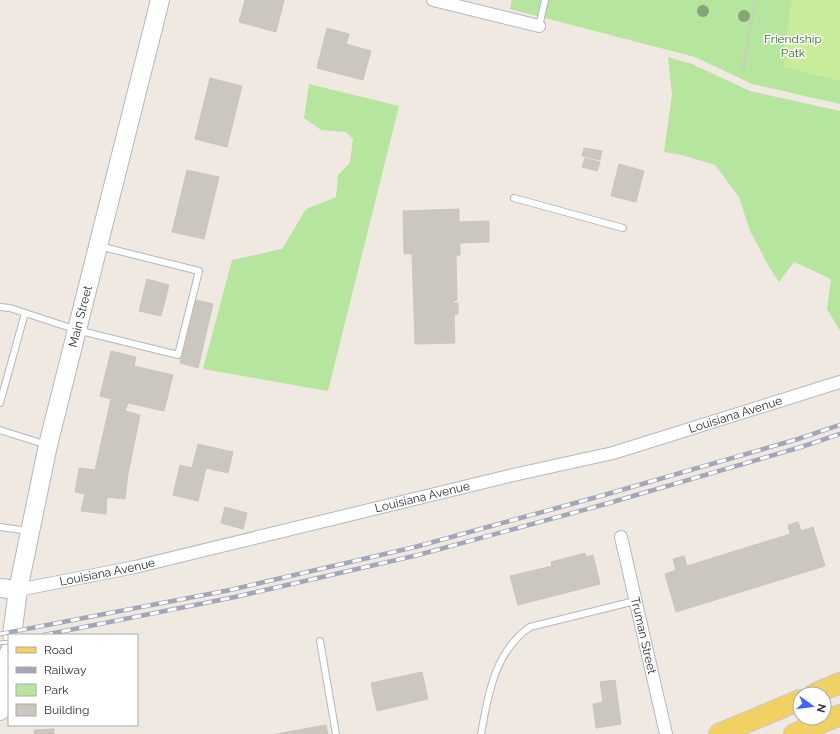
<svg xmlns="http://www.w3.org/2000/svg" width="840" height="734" viewBox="0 0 840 734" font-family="Raleway,sans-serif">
	<rect width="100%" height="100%" fill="#efe9e1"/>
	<path fill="#b6e59e" d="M512 0H840V104L752 84 695 57 510 9Z
		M668 57 692 64 750 91 840 111V331L827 309 831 279 794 262 779 282 768 265 750 231 739 197 715 165 682 155 664 152 672 95Z
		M309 84 399 106 328 391 203 369 232 260 282 249 306 209 336 197 338 175 350 163 353 139 346 132 321 130 304 118Z"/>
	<path fill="#c9ec9a" d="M793 0H840V81L783 67 790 8Z"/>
	<path fill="#cbc7bf" stroke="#cbc5ba" d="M245 0H284L276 32 239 22Z
		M327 28 349 34 346 44 371 51 363 80 317 68Z
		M210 78 242 86 227 147 195 139Z
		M584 148 602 151 600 160 582 156Z
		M585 158 600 162 597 171 582 167Z
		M619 164 644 171 636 202 611 196Z
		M187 170 219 177 204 239 172 232Z
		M459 209V222L489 221V242L460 243V255H456L457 300 453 301 454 303H458V314L454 315 455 343 415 344 412 254H404L403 211Z
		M147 279 169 285 161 316 139 311Z
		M196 300 213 304 198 368 180 363Z
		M111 351 136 357 134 366 173 375 164 411 128 403 125 411 140 415 128 474 125 499 107 497 106 514 81 511 85 494 75 492 79 468 95 470 111 399 100 396Z
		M198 444 233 452 228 473 206 468 198 501 173 495 180 465 192 468Z
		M225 507 247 513 243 529 221 523Z
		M798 522 801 531 813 527 825 566 676 612 665 574 676 570 673 559 684 556 687 566 790 534 788 525Z
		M585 553 586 557 593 555 600 584 518 605 510 576 552 566 551 562Z
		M422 672 428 699 377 711 371 683Z
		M615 680 621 724 596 728 593 704 603 702 600 682Z
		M326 725 328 734H276Z
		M54 729V734H34V730Z"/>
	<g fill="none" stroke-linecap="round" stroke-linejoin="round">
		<g stroke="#b4b7c1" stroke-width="8">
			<path id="lane" d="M539 26 545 0
				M514 198 623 228
				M0 307 10 308 77 330 178 355 199 271 99 246
				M0 403 25 313
				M0 430 47 445
				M0 527 29 531
				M320 641 336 734
				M481 734C488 694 495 651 530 627L635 601"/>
		</g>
		<g stroke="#b4b7c1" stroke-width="14">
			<g id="street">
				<path d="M433 0 539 26"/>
				<path id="s1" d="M621 537 666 734"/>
				<path id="s2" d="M18 590 135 567 509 476 613 453 840 382"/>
			</g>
		</g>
		<g stroke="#b4b7c1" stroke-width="20">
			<g id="secondary">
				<path d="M0 588 18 590"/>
				<path id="s3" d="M12 635 18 590 48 445 160 0"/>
				<path d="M0 711 9 652"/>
			</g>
		</g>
		<g stroke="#c9c9c9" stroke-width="22">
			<path id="primary" d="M814 694 840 683
				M719 734 800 700
				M794 734 840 715"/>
		</g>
		<path stroke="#c9c9c9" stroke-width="2.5" stroke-dasharray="3 2" stroke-linecap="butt" d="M743 69C748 46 749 23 756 0"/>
		<use href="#lane" stroke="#fff" stroke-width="6"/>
		<use href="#street" stroke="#fff" stroke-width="12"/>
		<use href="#secondary" stroke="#fff" stroke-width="18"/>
		<use href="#primary" stroke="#f2d163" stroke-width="20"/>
		<g stroke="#a3a6b8" stroke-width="4.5">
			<path id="rail" d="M0 634 230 590 415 547 597 497 798 439 840 425
				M44 635 235 597 418 555 602 505 801 447 840 434
				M0 643 9 642"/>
		</g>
		<use href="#rail" stroke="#fff" stroke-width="3" stroke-dasharray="9" stroke-linecap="butt"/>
	</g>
	<g fill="#84a574">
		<circle cx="703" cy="11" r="6"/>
		<circle cx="744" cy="16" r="6"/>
	</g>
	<g text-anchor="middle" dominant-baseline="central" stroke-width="3" stroke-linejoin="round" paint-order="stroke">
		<g font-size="12" fill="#2c6e1b" stroke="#fff">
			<text x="793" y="39">Friendship<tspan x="793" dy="14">Patk</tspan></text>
		</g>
		<g font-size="12" fill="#2e2e2e" stroke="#fff">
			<text stroke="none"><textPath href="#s3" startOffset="326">Main Street</textPath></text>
			<text stroke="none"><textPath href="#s2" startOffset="739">Louisiana Avenue</textPath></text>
			<text stroke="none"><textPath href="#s2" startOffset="415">Louisiana Avenue</textPath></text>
			<text stroke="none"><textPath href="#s2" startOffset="91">Louisiana Avenue</textPath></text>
			<text stroke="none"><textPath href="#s1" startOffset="101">Truman Street</textPath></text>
		</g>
	</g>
	<rect x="8" y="634" width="130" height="92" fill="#ffffff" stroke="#ababab"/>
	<rect x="16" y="647" width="20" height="6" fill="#f2d163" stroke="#ababab"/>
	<text x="44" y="654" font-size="12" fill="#2e2e2e">Road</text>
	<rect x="16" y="667" width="20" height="6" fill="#a3a6b8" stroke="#ababab"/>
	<text x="44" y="674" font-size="12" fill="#2e2e2e">Railway</text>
	<rect x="16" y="684" width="20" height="12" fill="#b6e59e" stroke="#ababab"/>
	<text x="44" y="694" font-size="12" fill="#2e2e2e">Park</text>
	<rect x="16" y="704" width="20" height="12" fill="#cbc7bf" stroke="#ababab"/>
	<text x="44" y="714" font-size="12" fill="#2e2e2e">Building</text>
	<g transform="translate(812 706) rotate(104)"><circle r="19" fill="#ffffff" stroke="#ababab"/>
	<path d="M0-3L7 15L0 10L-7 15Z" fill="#4264fb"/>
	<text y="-6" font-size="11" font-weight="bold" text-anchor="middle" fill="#2e2e2e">N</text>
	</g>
</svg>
